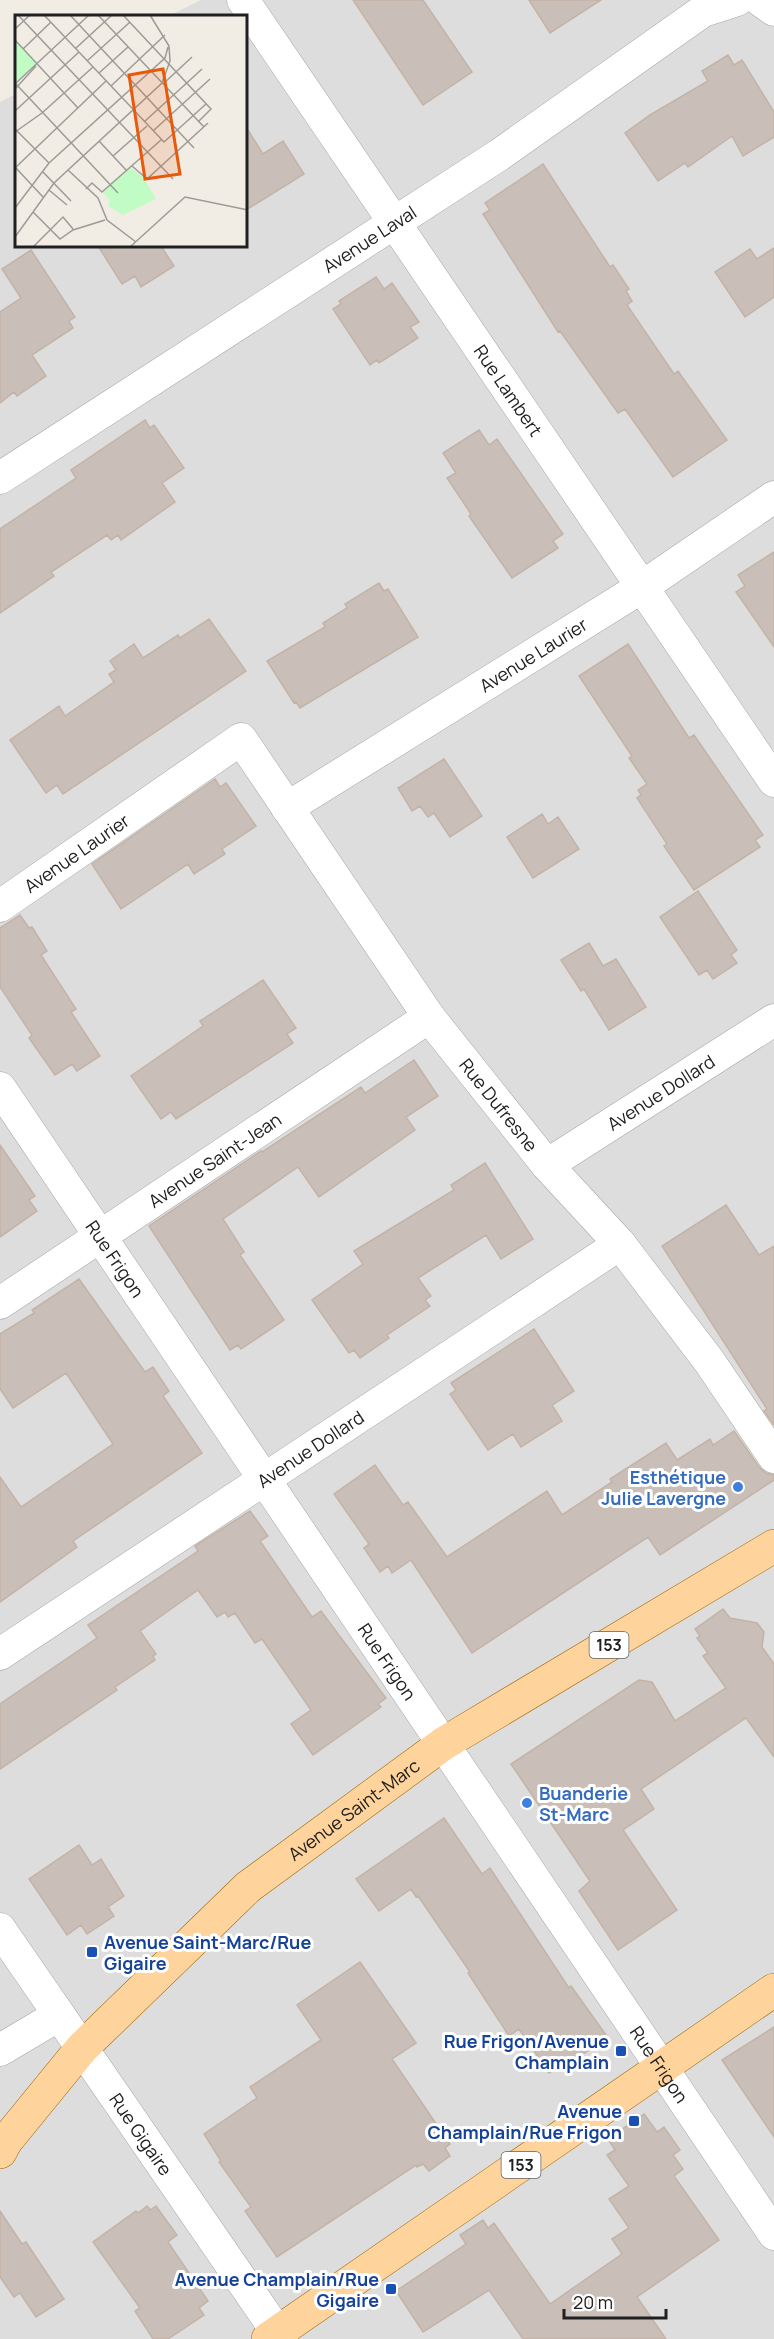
<svg xmlns="http://www.w3.org/2000/svg" width="774" height="2339" viewBox="0 0 774 2339" font-family="Manrope,sans-serif">
	<rect width="100%" height="100%" fill="#f1ede5"/>
	<path fill="#dedddd" d="M201 0H774V2339H0V102L16 94V246H246V16H169Z"/>
	<path fill="#c9bfb8" stroke="#c3b3a7" stroke-width="1.5" d="M353 0H423L472 72 423 105Z
		M529 0H601L550 33Z
		M728 55 734 65 742 60 774 112V137L743 156 732 136 688 167 685 163 658 181 625 133 650 115 708 81 702 71Z
		M246 127 263 154 283 141 304 174 246 210Z
		M543 164 610 267 613 265 629 289 626 291 632 301 627 305 674 374 678 371 727 440 673 477 625 409 618 413 560 331 558 332 483 214 490 210 485 203Z
		M98 246H161L174 266 141 287 135 276 122 284Z
		M774 248V297L745 317 715 272 750 249 757 259Z
		M31 250 75 317 69 321 73 328 32 355 46 376 17 396 14 392 0 403V312L21 298 2 269Z
		M376 277 384 289 392 283 419 322 410 327 418 338 379 363 377 360 370 365 333 309 341 304 339 301Z
		M145 420 150 428 154 425 184 468 162 483 175 502 121 540 118 535 111 540 107 535 51 572 54 576 0 613V529L76 478 71 470Z
		M479 430 489 445 497 439 563 534 553 541 558 548 512 578 469 516 471 514 447 478 456 473 443 453Z
		M774 552V647L736 592 745 586 738 575Z
		M379 583 384 591 388 589 418 637 300 708 296 702 294 703 267 661 325 627 323 623 347 608 345 604Z
		M209 619 246 671 63 794 57 785 46 793 10 740 59 706 65 716 114 682 109 674 116 670 110 661 134 644 143 658 178 635 180 638Z
		M628 644 689 738 694 735 763 835 755 840 760 847 694 890 664 846 667 844 637 798 641 795 638 790 647 784 629 758 632 756 579 676Z
		M444 759 482 816 450 837 434 813 428 817 420 806 412 811 398 788Z
		M215 779 220 787 226 783 256 826 222 849 225 854 194 874 188 864 121 909 92 864Z
		M542 814 548 824 558 817 579 849 533 878 507 837Z
		M698 891 737 950 731 955 737 963 713 979 707 970 699 975 660 917Z
		M20 915 29 928 32 927 47 951 41 955 76 1009 71 1012 100 1056 77 1071 72 1064 55 1075 29 1038 32 1035 0 987V928Z
		M589 943 603 966 616 959 646 1007 609 1030 584 989 581 991 561 960Z
		M263 980 296 1028 287 1034 293 1043 176 1119 171 1112 161 1119 131 1076 203 1026 200 1021Z
		M414 1060 438 1096 406 1117 415 1130 319 1197 298 1167 223 1219 244 1252 240 1255 284 1320 241 1349 238 1345 230 1350 149 1226 261 1151 262 1152 361 1087 365 1093Z
		M0 1145 35 1196 29 1200 37 1211 0 1237Z
		M485 1163 533 1239 501 1259 486 1235 418 1278 431 1296 425 1300 430 1306 387 1335 389 1338 360 1358 354 1350 349 1353 312 1300 363 1264 354 1251 454 1190 451 1185Z
		M726 1205 759 1255 774 1246V1425L764 1411 767 1409 662 1246Z
		M79 1279 145 1372 153 1367 169 1391 163 1396 202 1453 73 1541 77 1547 0 1602V1477L21 1507 113 1444 66 1373 13 1408 0 1389V1334L34 1313 32 1310Z
		M534 1329 574 1391 552 1405 562 1421 521 1447 513 1434 488 1450 450 1394 456 1390 451 1383Z
		M734 1431 759 1467 766 1473 774 1475V1480L660 1555 648 1537 472 1653 411 1560 392 1573 388 1566 380 1572 364 1548 369 1544 334 1494 375 1465 403 1505 408 1502 447 1557 547 1491 562 1515 612 1482 610 1479 666 1443 677 1460 710 1439 713 1445Z
		M250 1511 268 1536 260 1541 312 1617 321 1611 386 1698 378 1704 381 1707 313 1755 291 1724 311 1710 262 1639 255 1643 235 1613 228 1617 225 1612 217 1617 198 1590 140 1631 156 1654 153 1656 155 1660 115 1687 117 1690 0 1769V1704L97 1638 88 1625 198 1551 195 1546Z
		M723 1609 730 1618 757 1623 764 1632 762 1647 774 1664V1757L746 1718 641 1789 654 1809 623 1830 677 1910 618 1950 579 1891 590 1881 511 1764 639 1680 652 1682 675 1721 726 1688 703 1656 708 1653 697 1638 700 1636 695 1629Z
		M444 1818 482 1874 490 1868 569 1988 571 1986 606 2035 598 2041 599 2043 559 2071 557 2068 549 2073 519 2029 509 2036 468 1973 470 1972 418 1896 416 1897 411 1889 379 1911 356 1879Z
		M79 1845 92 1865 101 1859 124 1896 108 1907 114 1916 87 1934 81 1925 67 1935 29 1879Z
		M360 1962 416 2043 392 2059 450 2144 445 2148 450 2156 429 2171 423 2164 417 2167 416 2165 277 2257 245 2211 251 2207 219 2162 221 2161 204 2134 257 2098 250 2087 321 2040 297 2005Z
		M774 2027V2137L722 2060Z
		M644 2114 657 2132 664 2127 680 2150 673 2155 683 2169 674 2176 719 2240 637 2297 666 2339H523L489 2290 423 2332 396 2291 466 2244 460 2235 483 2220 488 2228 494 2223 550 2304 622 2254 612 2239 629 2228 609 2199 629 2186 607 2155 615 2150 608 2139Z
		M147 2206 150 2210 156 2206 177 2235 168 2242 208 2301 199 2308 204 2315 168 2339H153L135 2311 140 2308 93 2242 136 2211 138 2213Z
		M0 2211 22 2244 26 2242 64 2299 36 2317 20 2293 14 2297 0 2277Z"/>
	<g fill="none" stroke-linecap="round" stroke-linejoin="round">
		<g stroke="#a7a7a7" stroke-width="33">
			<g id="street">
				<path id="s1" d="M243 0 774 781"/>
				<path d="M760 0 774 10"/>
				<path id="s2" d="M0 478 499 155 703 11 737 0"/>
				<path id="s3" d="M287 808 642 587 774 497"/>
				<path id="s4" d="M0 906 241 739 429 1017 547 1165 620 1244 709 1361 774 1457"/>
				<path id="s5" d="M0 1088 774 2234"/>
				<path id="s6" d="M547 1165 774 1020"/>
				<path id="s7" d="M0 1303 429 1017"/>
				<path id="s8" d="M0 1654 620 1244"/>
				<path id="s9" d="M0 1929 282 2339"/>
				<path d="M0 2050 59 2015"/>
			</g>
		</g>
		<g stroke="#9b6600" stroke-width="34">
			<g id="primary">
				<path id="s10" d="M0 2152 6 2141 82 2048 248 1887 443 1744 774 1546"/>
				<path d="M268 2339 774 1990"/>
			</g>
		</g>
		<use href="#street" stroke="#fff" stroke-width="32"/>
		<use href="#primary" stroke="#ffd39c" stroke-width="33"/>
	</g>
	<g fill="#3f7fe0" stroke="#fff" stroke-width="2">
		<circle cx="738" cy="1487" r="6"/>
		<circle cx="527" cy="1803" r="6"/>
	</g>
	<g fill="#1a4fb4" stroke="#fff" stroke-width="2">
		<rect x="86" y="1946" width="12" height="12" rx="3"/>
		<rect x="615" y="2045" width="12" height="12" rx="3"/>
		<rect x="628" y="2115" width="12" height="12" rx="3"/>
		<rect x="385" y="2283" width="12" height="12" rx="3"/>
	</g>
	<g text-anchor="middle" dominant-baseline="central" stroke-width="6" stroke-linejoin="round" paint-order="stroke">
		<g fill="#fff" stroke="#636363" stroke-width="1.5">
			<rect x="589.5" y="1632" width="39" height="26" rx="4.5"/>
			<rect x="501.5" y="2152" width="39" height="26" rx="4.5"/>
		</g>
		<g font-size="16" font-weight="bold" fill="#202020">
			<text x="609" y="1645">153</text>
			<text x="521" y="2165">153</text>
		</g>
		<g font-size="18" fill="#202020" stroke="#fff">
			<text stroke="none"><textPath href="#s2" startOffset="440">Avenue Laval</textPath></text>
			<text stroke="none"><textPath href="#s1" startOffset="472">Rue Lambert</textPath></text>
			<text stroke="none"><textPath href="#s3" startOffset="290">Avenue Laurier</textPath></text>
			<text stroke="none"><textPath href="#s4" startOffset="93">Avenue Laurier</textPath></text>
			<text stroke="none"><textPath href="#s6" startOffset="135">Avenue Dollard</textPath></text>
			<text stroke="none"><textPath href="#s4" startOffset="741">Rue Dufresne</textPath></text>
			<text stroke="none"><textPath href="#s7" startOffset="258">Avenue Saint-Jean</textPath></text>
			<text stroke="none"><textPath href="#s5" startOffset="206">Rue Frigon</textPath></text>
			<text stroke="none"><textPath href="#s8" startOffset="372">Avenue Dollard</textPath></text>
			<text stroke="none"><textPath href="#s5" startOffset="692">Rue Frigon</textPath></text>
			<text stroke="none"><textPath href="#s10" startOffset="495">Avenue Saint-Marc</textPath></text>
			<text stroke="none"><textPath href="#s5" startOffset="1178">Rue Frigon</textPath></text>
			<text stroke="none"><textPath href="#s9" startOffset="249">Rue Gigaire</textPath></text>
		</g>
		<g font-size="18" font-weight="bold" fill="#366cbe" stroke="#fff" text-anchor="end">
			<text x="726" y="1477">Esthétique<tspan x="726" dy="21">Julie Lavergne</tspan></text>
			<text x="539" y="1793" text-anchor="start">Buanderie<tspan x="539" dy="21">St-Marc</tspan></text>
		</g>
		<g font-size="18" font-weight="bold" fill="#164399" stroke="#fff" text-anchor="end">
			<text x="104" y="1942" text-anchor="start">Avenue Saint-Marc/Rue<tspan x="104" dy="21">Gigaire</tspan></text>
			<text x="609" y="2041">Rue Frigon/Avenue<tspan x="609" dy="21">Champlain</tspan></text>
			<text x="622" y="2111">Avenue<tspan x="622" dy="21">Champlain/Rue Frigon</tspan></text>
			<text x="379" y="2279">Avenue Champlain/Rue<tspan x="379" dy="21">Gigaire</tspan></text>
		</g>
	</g>
	<g transform="translate(15 15)">
		<rect width="232" height="232" fill="#f1ede5"/>
		<path d="M0 25 22 49 0 68ZM114 152 129 163 141 184 108 200 93 191 95 185 88 178Z" fill="#c1fcc5"/>
		<path fill="none" stroke="#9d9b96" stroke-width="1.5" d="M3 0 158 164M29 0 149 127 191 89M55 0 179 133M83 0 189 112M108 0 196 94 183 107M0 14 15 0M0 25 63 93M61 33 97 0M8 34 36 7M72 46 115 7M84 58 113 32M1 68 74 0M1 69 103 178M148 69 177 42M96 71 150 20M0 74 21 51M0 96 64 37M129 107 187 54M0 114 34 148M138 116 195 64M0 117 27 98 78 52M84 126 112 156M98 141 132 111M117 151 132 164 193 108M0 152 28 182M0 153 91 66M53 155 83 183 92 205 121 227M28 157 56 186M71 174 77 168 87 177 146 125M34 175 52 190M0 193 34 148 150 43 153 32M18 197 45 224 58 215 90 205M0 222 39 168 147 68 155 46 154 31 135 0M18 232 48 202 58 214M115 232 170 182 233 195"/>
		<path fill="#e8590c" fill-opacity="0.15" stroke="#e8590c" stroke-width="3" d="M148 54 165 159 130 164 114 60Z"/>
		<rect width="232" height="232" fill="none" stroke="#202020" stroke-width="3"/>
	</g>
	<path d="M564 2309v9h102v-9" fill="none" stroke="#202020" stroke-width="3"/>
	<text x="573" y="2309" font-size="18" fill="#202020" stroke="#ffffff" stroke-width="4.5" paint-order="stroke">20 m</text>
</svg>
